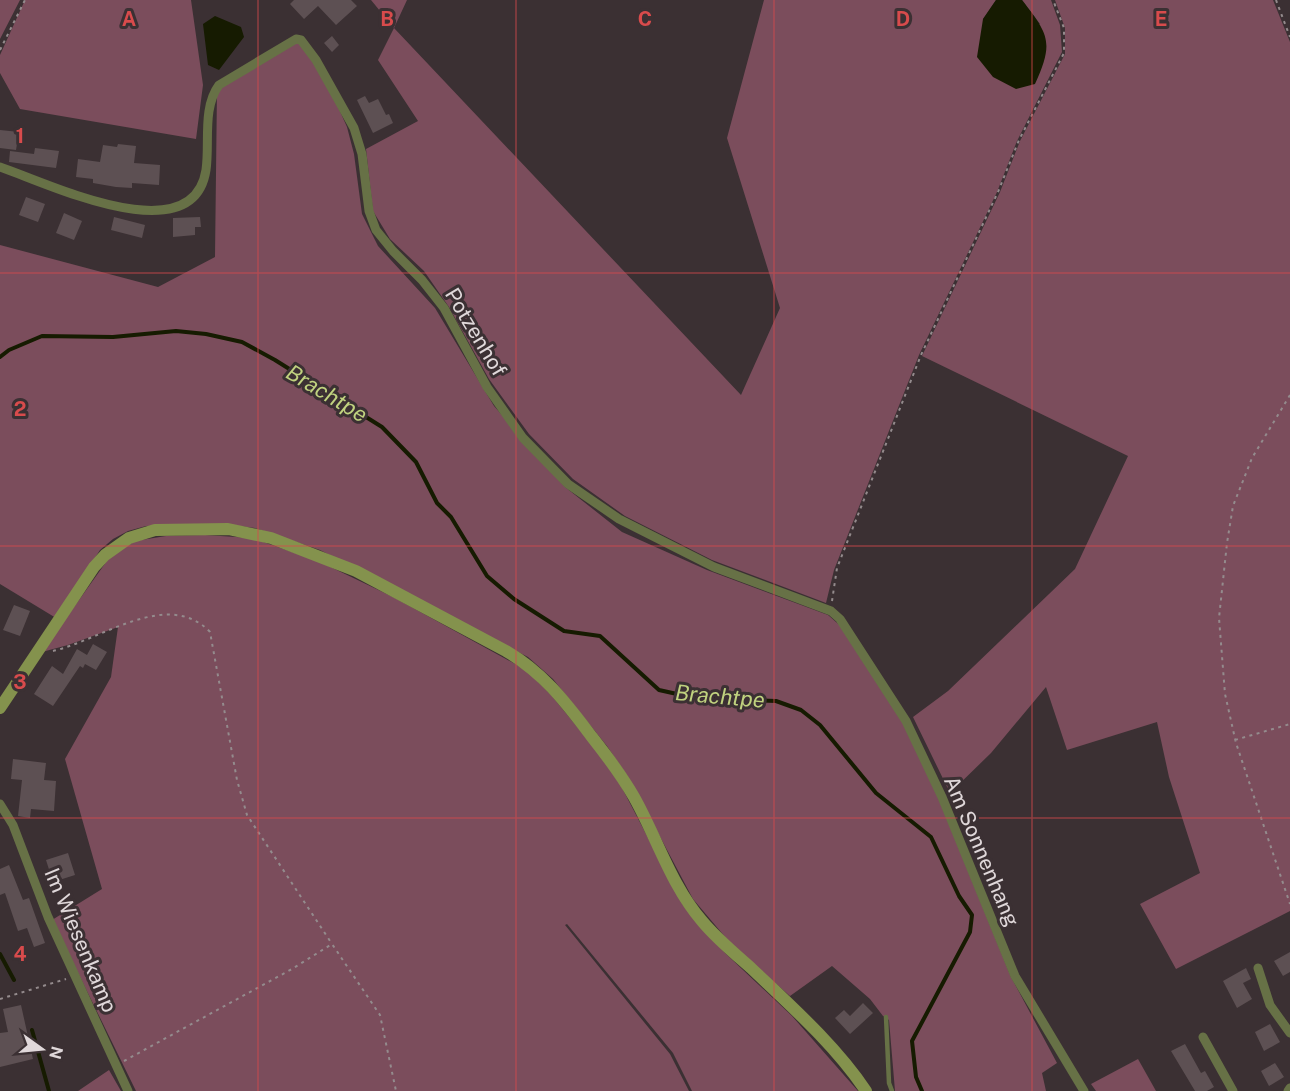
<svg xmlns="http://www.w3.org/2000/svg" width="1290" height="1091" viewBox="0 0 1290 1091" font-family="'Public Sans',sans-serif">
	<rect width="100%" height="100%" fill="#3b3033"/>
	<path fill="#7b4d5c" d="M0 0H20L0 39Z
		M25 0H191L203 85 196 139 20 109 0 73V55Z
		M371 0H407L394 28 741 395 780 308 727 138 764 0H996L983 19 1040 24 1022 0H1051L1060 25 1062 52 1017 141 997 192 919 355 834 570 826 603 712 560 625 516 573 479 529 434 489 379 449 307 424 271 390 239 373 211 366 149 418 121 378 60 394 28Z
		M1055 0H1273L1290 42V911L1176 969 1140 904 1200 873 1169 777 1157 722 1067 750 1046 687 991 753 950 793 913 717 948 691 1075 569 1128 456 922 356 1000 192 1020 141 1065 54V28Z
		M296 42 300 43 326 80 347 127 354 154 362 214 378 246 435 308 494 406 565 487 622 532 707 570 828 615 844 629 904 724 932 782 1011 977 1057 1063 1042 1073 1046 1091H895L889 1020 883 1016 870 999 832 966 790 996 732 945 693 899 630 780 607 746 553 679 528 657 320 550 255 528 223 524 146 526 128 531 113 539 100 550 56 618 0 584V245L158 287 215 257 217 90Z
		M205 535 252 538 318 561 393 597 526 670 551 695 601 756 621 786 683 905 725 953 792 1016 858 1091H692L673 1053 567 924 565 925 670 1054 689 1091H136L52 920 102 889 65 759 111 677 118 627 68 645 42 652 109 558 135 541 166 536Z
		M1138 1059 1156 1091H1096L1091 1084Z
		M109 1070 121 1091H78Z"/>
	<path fill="#161b01" d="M996 0H1022C1049 35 1054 42 1035 84L1016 89 993 77 977 57 983 19Z
		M215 16 241 27 244 37 219 70 208 65 203 24Z"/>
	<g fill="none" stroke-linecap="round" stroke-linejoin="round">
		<path stroke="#161b01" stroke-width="4" d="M0 357 9 350 42 336 113 337 176 331 206 334 242 342 275 360 382 427 416 462 437 503 451 517 487 576 514 599 564 631 600 636 659 690 695 698 776 701 801 710 820 725 876 793 931 837 959 896 972 915 970 932 912 1041 916 1077 922 1091
			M0 954 14 980
			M32 1030 49 1091"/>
	</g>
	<path fill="#5d5053" d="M294 0H351L357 6 336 25 318 6 304 19 290 4Z
		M332 36 339 45 332 52 324 43Z
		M365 96 369 103 378 99 386 115 389 114 393 123 373 133 357 100Z
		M0 130 19 132 16 150 0 148Z
		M118 144 136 146 134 163 160 165 159 185 132 183V188L116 187 93 183V179L76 177 78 159 100 162 103 145 117 147Z
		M35 148 59 151 56 168 9 162 10 151 34 154Z
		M26 197 45 204 38 222 19 215Z
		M64 213 82 221 74 240 56 233Z
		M114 217 145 225 142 238 111 230Z
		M200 217 201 227H195V235L173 237V218Z
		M14 605 30 611 20 636 3 630Z
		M93 644 107 652 96 670 85 664 83 668 80 666 53 706 34 694 52 666 63 674 77 649 87 655Z
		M13 759 46 763 44 780 56 781 54 811 31 809 30 818 18 816 22 780 11 779Z
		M68 853 75 875 53 882 46 860Z
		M9 865 23 900 29 898 45 943 34 947 27 928 18 931 5 893 0 895V869Z
		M1290 952V972L1283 976 1274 961Z
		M1246 968 1251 979 1243 983 1252 999 1237 1008 1223 981Z
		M863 1003 873 1013 850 1034 835 1018 844 1010 850 1016Z
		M21 1005 33 1059 0 1067V1033L8 1032 3 1009Z
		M1270 1024 1280 1042 1264 1051 1255 1032Z
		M1185 1044 1201 1073 1205 1071 1214 1087 1207 1091H1195L1171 1051Z
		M1275 1063 1284 1077 1269 1086 1261 1071Z"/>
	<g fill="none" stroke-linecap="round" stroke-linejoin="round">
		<path stroke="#948b8d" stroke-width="2" stroke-dasharray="3 4.5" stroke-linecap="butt" d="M1276 0 1290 37
			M0 50 25 0
			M1290 395 1252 458 1233 506 1227 543 1219 618 1225 694 1236 743 1290 904
			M832 601 837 568 921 355 998 192 1019 140 1064 53V28L1053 0
			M53 651C101 640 168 588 210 632L237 780 247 815 332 944
			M1235 740 1290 724
			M0 999 66 979
			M124 1061 292 969 332 944 380 1015 396 1091"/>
		<path stroke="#677146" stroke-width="4.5" d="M886 1017 889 1083 892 1091"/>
		<path stroke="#677146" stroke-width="9" d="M0 167C45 182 193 255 206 170 210 143 202 108 219 85L296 39 301 40 316 60 354 128 362 154 369 211 376 230 393 251 422 280 444 308 487 387 523 438 568 484 619 519 714 567 831 611 840 619 906 721 942 797 1015 976 1084 1091
			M0 804 13 825 48 917 128 1091
			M1258 968 1270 1005 1290 1033
			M1203 1037 1233 1091
			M1288 1091 1290 1088"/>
		<path stroke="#84924d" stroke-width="12" d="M0 708 94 567 105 555 129 538 155 530 228 529 271 538 356 571 506 651C544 673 566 703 592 737 607 756 622 776 634 797 657 838 671 885 702 921 716 938 734 953 751 968 791 1006 835 1045 866 1091"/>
	</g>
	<path fill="none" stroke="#d84b4c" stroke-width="1.5" stroke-opacity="0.55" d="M258 0V1091M516 0V1091M774 0V1091M1032 0V1091M0 273H1290M0 546H1290M0 818H1290"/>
	<g text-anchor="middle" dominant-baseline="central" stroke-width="6" stroke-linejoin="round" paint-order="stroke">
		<g font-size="21" fill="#e0d8da" stroke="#3b3033">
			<text transform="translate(476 332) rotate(59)">Potzenhof</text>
			<text transform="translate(982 851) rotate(67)">Am Sonnenhang</text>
			<text transform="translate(81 940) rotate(67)">Im Wiesenkamp</text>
		</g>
		<g font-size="22" font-style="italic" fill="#c0d27f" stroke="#3b3033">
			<text transform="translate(327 393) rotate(31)">Brachtpe</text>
			<text transform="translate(720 696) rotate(5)">Brachtpe</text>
		</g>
	</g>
	<g font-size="20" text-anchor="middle" font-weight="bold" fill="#d84b4c" stroke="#3b3033" stroke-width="6" stroke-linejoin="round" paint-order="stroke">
		<text x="129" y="26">A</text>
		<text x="387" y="26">B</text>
		<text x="645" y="26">C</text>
		<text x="903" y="26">D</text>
		<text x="1161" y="26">E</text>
		<text x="20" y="143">1</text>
		<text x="20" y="416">2</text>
		<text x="20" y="689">3</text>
		<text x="20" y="961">4</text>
	</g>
	<g transform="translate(42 1049) rotate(105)" stroke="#3b3033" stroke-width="4.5" paint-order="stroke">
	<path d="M0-4.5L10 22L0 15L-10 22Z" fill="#e0d8da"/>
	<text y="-9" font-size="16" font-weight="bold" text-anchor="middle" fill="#e0d8da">N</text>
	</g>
</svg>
